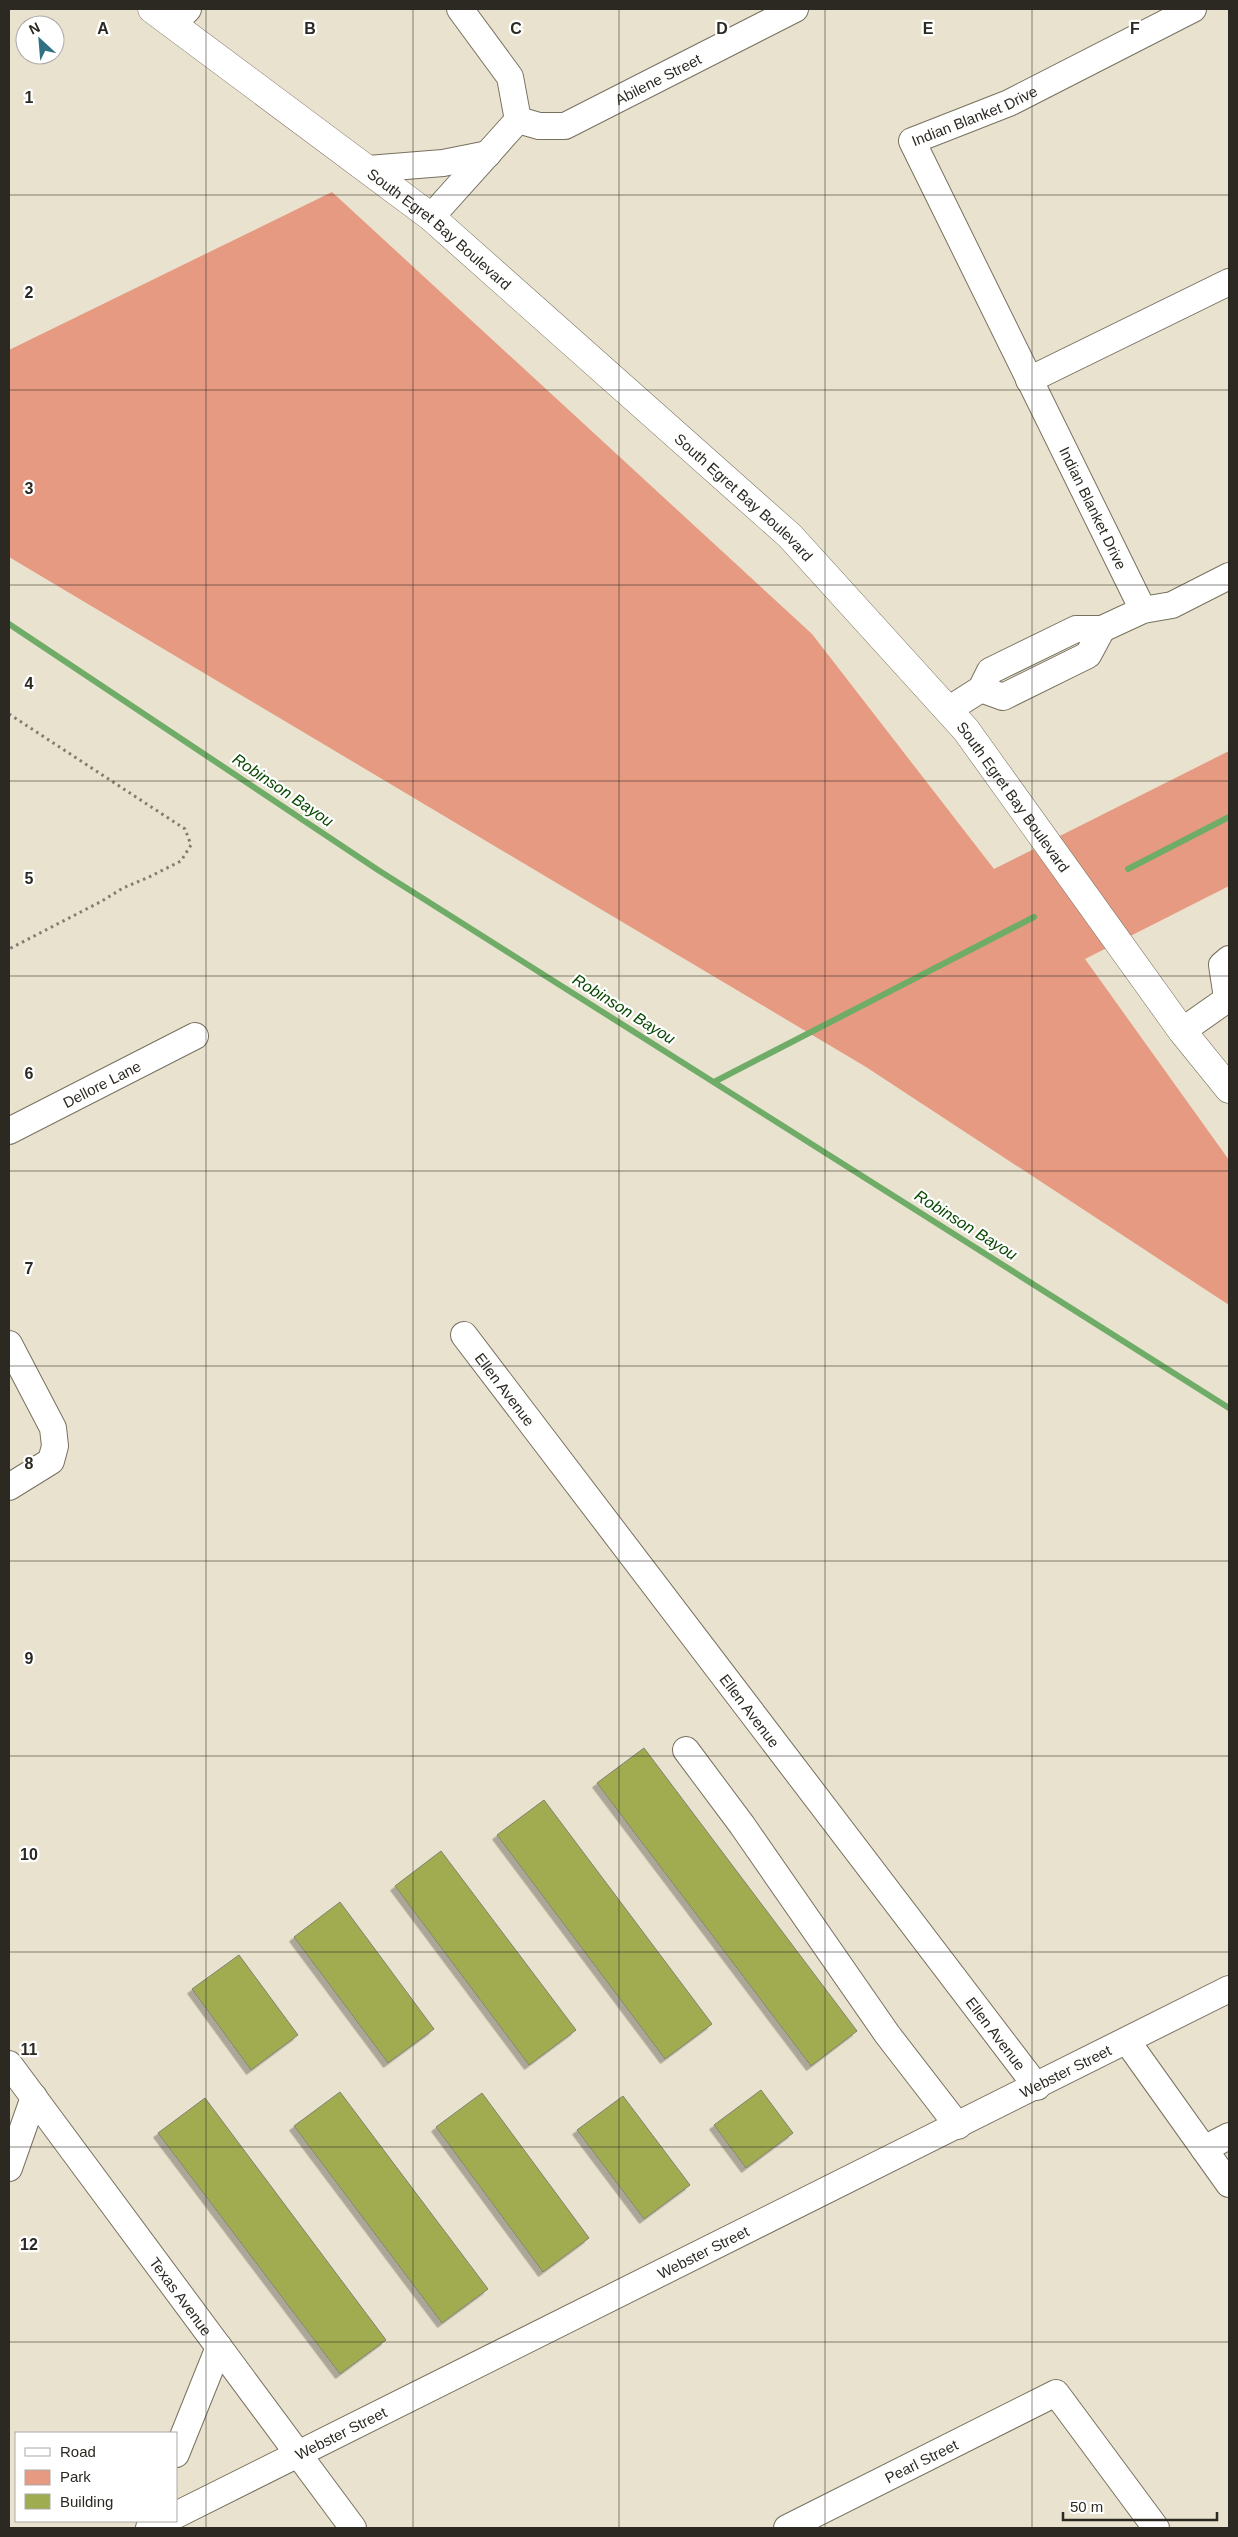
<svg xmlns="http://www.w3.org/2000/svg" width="1238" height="2537" viewBox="0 0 1238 2537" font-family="Arial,sans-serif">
	<defs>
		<filter id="shadow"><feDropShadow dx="-4.5" dy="4.5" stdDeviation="0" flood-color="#0004"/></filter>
	</defs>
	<rect width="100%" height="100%" fill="#e9e2ce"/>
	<path fill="#e69a82" d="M332 192 812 634 994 869 1229 751V886L1085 959 1229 1160V1305L866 1067 9 557V350Z"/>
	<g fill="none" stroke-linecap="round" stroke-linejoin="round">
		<path stroke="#6fac67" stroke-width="6" d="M9 624 378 870 1229 1408
			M1128 869 1229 817
			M714 1082 1034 917"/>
	</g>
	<path fill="#a0ac50" stroke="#808370" filter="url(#shadow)" d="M644 1748 857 2031 811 2066 597 1783Z
		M544 1800 712 2024 665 2059 497 1835Z
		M441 1851 576 2030 529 2065 395 1886Z
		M340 1902 434 2029 388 2063 294 1937Z
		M239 1955 298 2035 251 2070 192 1989Z
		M761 2090 793 2133 746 2168 714 2125Z
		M340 2092 488 2289 442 2323 294 2126Z
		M482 2093 589 2238 543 2272 436 2127Z
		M623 2096 690 2185 644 2219 577 2130Z
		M205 2098 386 2340 340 2374 158 2133Z"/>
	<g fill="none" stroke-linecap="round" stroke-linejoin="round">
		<g stroke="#77715f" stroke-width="28">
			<g id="minor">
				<path d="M460 9 510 77 518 120"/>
				<path d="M173 24 188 9"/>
				<path id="s1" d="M518 120 539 126H565L795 9"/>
				<path d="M368 169 443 163 488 154"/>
				<path d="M431 217 518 120"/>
				<path d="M1029 380 1229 282"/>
				<path id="s2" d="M1143 610 912 141 1009 103 1193 9"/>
				<path d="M981 689 1003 697 1088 655 1102 629"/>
				<path d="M948 710 981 689 990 671 1076 629H1102L1143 610 1172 605 1229 576"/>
				<path d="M1227 998 1222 965 1229 959"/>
				<path d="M1182 1031 1229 998"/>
				<path id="s3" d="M9 1131 195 1036"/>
				<path id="s4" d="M464 1335 1037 2087"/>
				<path d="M9 1344 53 1428 55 1446 51 1461 9 1487"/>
				<path d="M686 1750 742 1825 887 2034 958 2126"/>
				<path d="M1127 2041 1229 2184"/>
				<path id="s5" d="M9 2064 353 2528"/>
				<path d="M1204 2149 1229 2136"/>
				<path d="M9 2168 34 2097"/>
				<path d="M176 2454 219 2347"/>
				<path id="s6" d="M176 2515 1229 1989"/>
				<path d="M149 2528 164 2521"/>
				<path id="s7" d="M787 2528 1056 2393 1156 2528"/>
			</g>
		</g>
		<g stroke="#77715f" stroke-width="29">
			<g id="major">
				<path id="s8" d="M152 9 431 217 790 536 966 730 1182 1031 1229 1089"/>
			</g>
		</g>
		<path stroke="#827d70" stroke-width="3" stroke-dasharray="2.5 4" stroke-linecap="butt" d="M9 714 185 829 191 845 181 861 147 878 123 888 102 901 9 949"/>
		<use href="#minor" stroke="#fff" stroke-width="26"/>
		<use href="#major" stroke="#fff" stroke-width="28"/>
	</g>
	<path fill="none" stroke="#2c2922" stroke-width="1" stroke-opacity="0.55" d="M206 9V2528M413 9V2528M619 9V2528M825 9V2528M1032 9V2528M9 195H1229M9 390H1229M9 585H1229M9 781H1229M9 976H1229M9 1171H1229M9 1366H1229M9 1561H1229M9 1756H1229M9 1952H1229M9 2147H1229M9 2342H1229"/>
	<g text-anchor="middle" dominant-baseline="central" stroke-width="4.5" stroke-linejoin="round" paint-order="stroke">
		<g font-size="15" fill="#2c2922" stroke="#fff">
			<text stroke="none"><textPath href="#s1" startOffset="152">Abilene Street</textPath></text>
			<text stroke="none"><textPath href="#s2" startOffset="590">Indian Blanket Drive</textPath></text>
			<text stroke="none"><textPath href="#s8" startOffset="362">South Egret Bay Boulevard</textPath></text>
			<text stroke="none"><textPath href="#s8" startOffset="768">South Egret Bay Boulevard</textPath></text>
			<text transform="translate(1093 508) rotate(64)">Indian Blanket Drive</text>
			<text stroke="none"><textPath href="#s8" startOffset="1172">South Egret Bay Boulevard</textPath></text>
			<text stroke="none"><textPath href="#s3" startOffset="104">Dellore Lane</textPath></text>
			<text stroke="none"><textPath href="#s4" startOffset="68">Ellen Avenue</textPath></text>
			<text stroke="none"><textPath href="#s4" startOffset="472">Ellen Avenue</textPath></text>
			<text stroke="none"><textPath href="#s4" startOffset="878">Ellen Avenue</textPath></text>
			<text stroke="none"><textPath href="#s6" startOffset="994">Webster Street</textPath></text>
			<text stroke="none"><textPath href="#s6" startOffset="589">Webster Street</textPath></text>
			<text stroke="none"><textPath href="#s5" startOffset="289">Texas Avenue</textPath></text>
			<text stroke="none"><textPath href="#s6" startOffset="184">Webster Street</textPath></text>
			<text stroke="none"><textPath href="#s7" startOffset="150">Pearl Street</textPath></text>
		</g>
		<g font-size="16" font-style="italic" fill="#084900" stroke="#fff">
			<text transform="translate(283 790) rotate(34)">Robinson Bayou</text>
			<text transform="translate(624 1009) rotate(32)">Robinson Bayou</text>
			<text transform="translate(966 1225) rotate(32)">Robinson Bayou</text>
		</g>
	</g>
	<g font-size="16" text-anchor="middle" font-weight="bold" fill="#2c2922" stroke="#fff" stroke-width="4.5" stroke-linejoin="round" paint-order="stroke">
		<text x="103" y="34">A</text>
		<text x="310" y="34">B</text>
		<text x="516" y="34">C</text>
		<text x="722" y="34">D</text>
		<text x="928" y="34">E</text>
		<text x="1135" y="34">F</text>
		<text x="29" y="103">1</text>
		<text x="29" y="298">2</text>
		<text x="29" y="494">3</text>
		<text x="29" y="689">4</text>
		<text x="29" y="884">5</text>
		<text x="29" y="1079">6</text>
		<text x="29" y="1274">7</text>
		<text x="29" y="1469">8</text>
		<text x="29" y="1664">9</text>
		<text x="29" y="1860">10</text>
		<text x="29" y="2055">11</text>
		<text x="29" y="2250">12</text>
	</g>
	<rect width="1238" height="2537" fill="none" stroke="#2c2922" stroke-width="20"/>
	<rect x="15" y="2432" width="162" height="90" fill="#ffffff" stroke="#aba9a7"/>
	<rect x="25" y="2448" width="25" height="8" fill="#ffffff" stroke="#aba9a7"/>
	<text x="60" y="2457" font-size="15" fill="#2c2922">Road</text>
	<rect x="25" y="2470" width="25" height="15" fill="#e69a82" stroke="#aba9a7"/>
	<text x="60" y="2482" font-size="15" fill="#2c2922">Park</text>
	<rect x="25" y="2494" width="25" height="15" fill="#a0ac50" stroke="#aba9a7"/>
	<text x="60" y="2507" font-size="15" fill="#2c2922">Building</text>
	<g transform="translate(40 40) rotate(334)"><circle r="24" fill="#ffffff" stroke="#aba9a7"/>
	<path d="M0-4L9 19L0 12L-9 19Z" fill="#2f7183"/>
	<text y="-8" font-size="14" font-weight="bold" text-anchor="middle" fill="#2c2922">N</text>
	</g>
	<path d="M1063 2512v8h154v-8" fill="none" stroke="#2c2922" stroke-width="2.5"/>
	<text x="1070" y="2512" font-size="15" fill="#2c2922" stroke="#ffffff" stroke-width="4" paint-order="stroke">50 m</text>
</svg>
